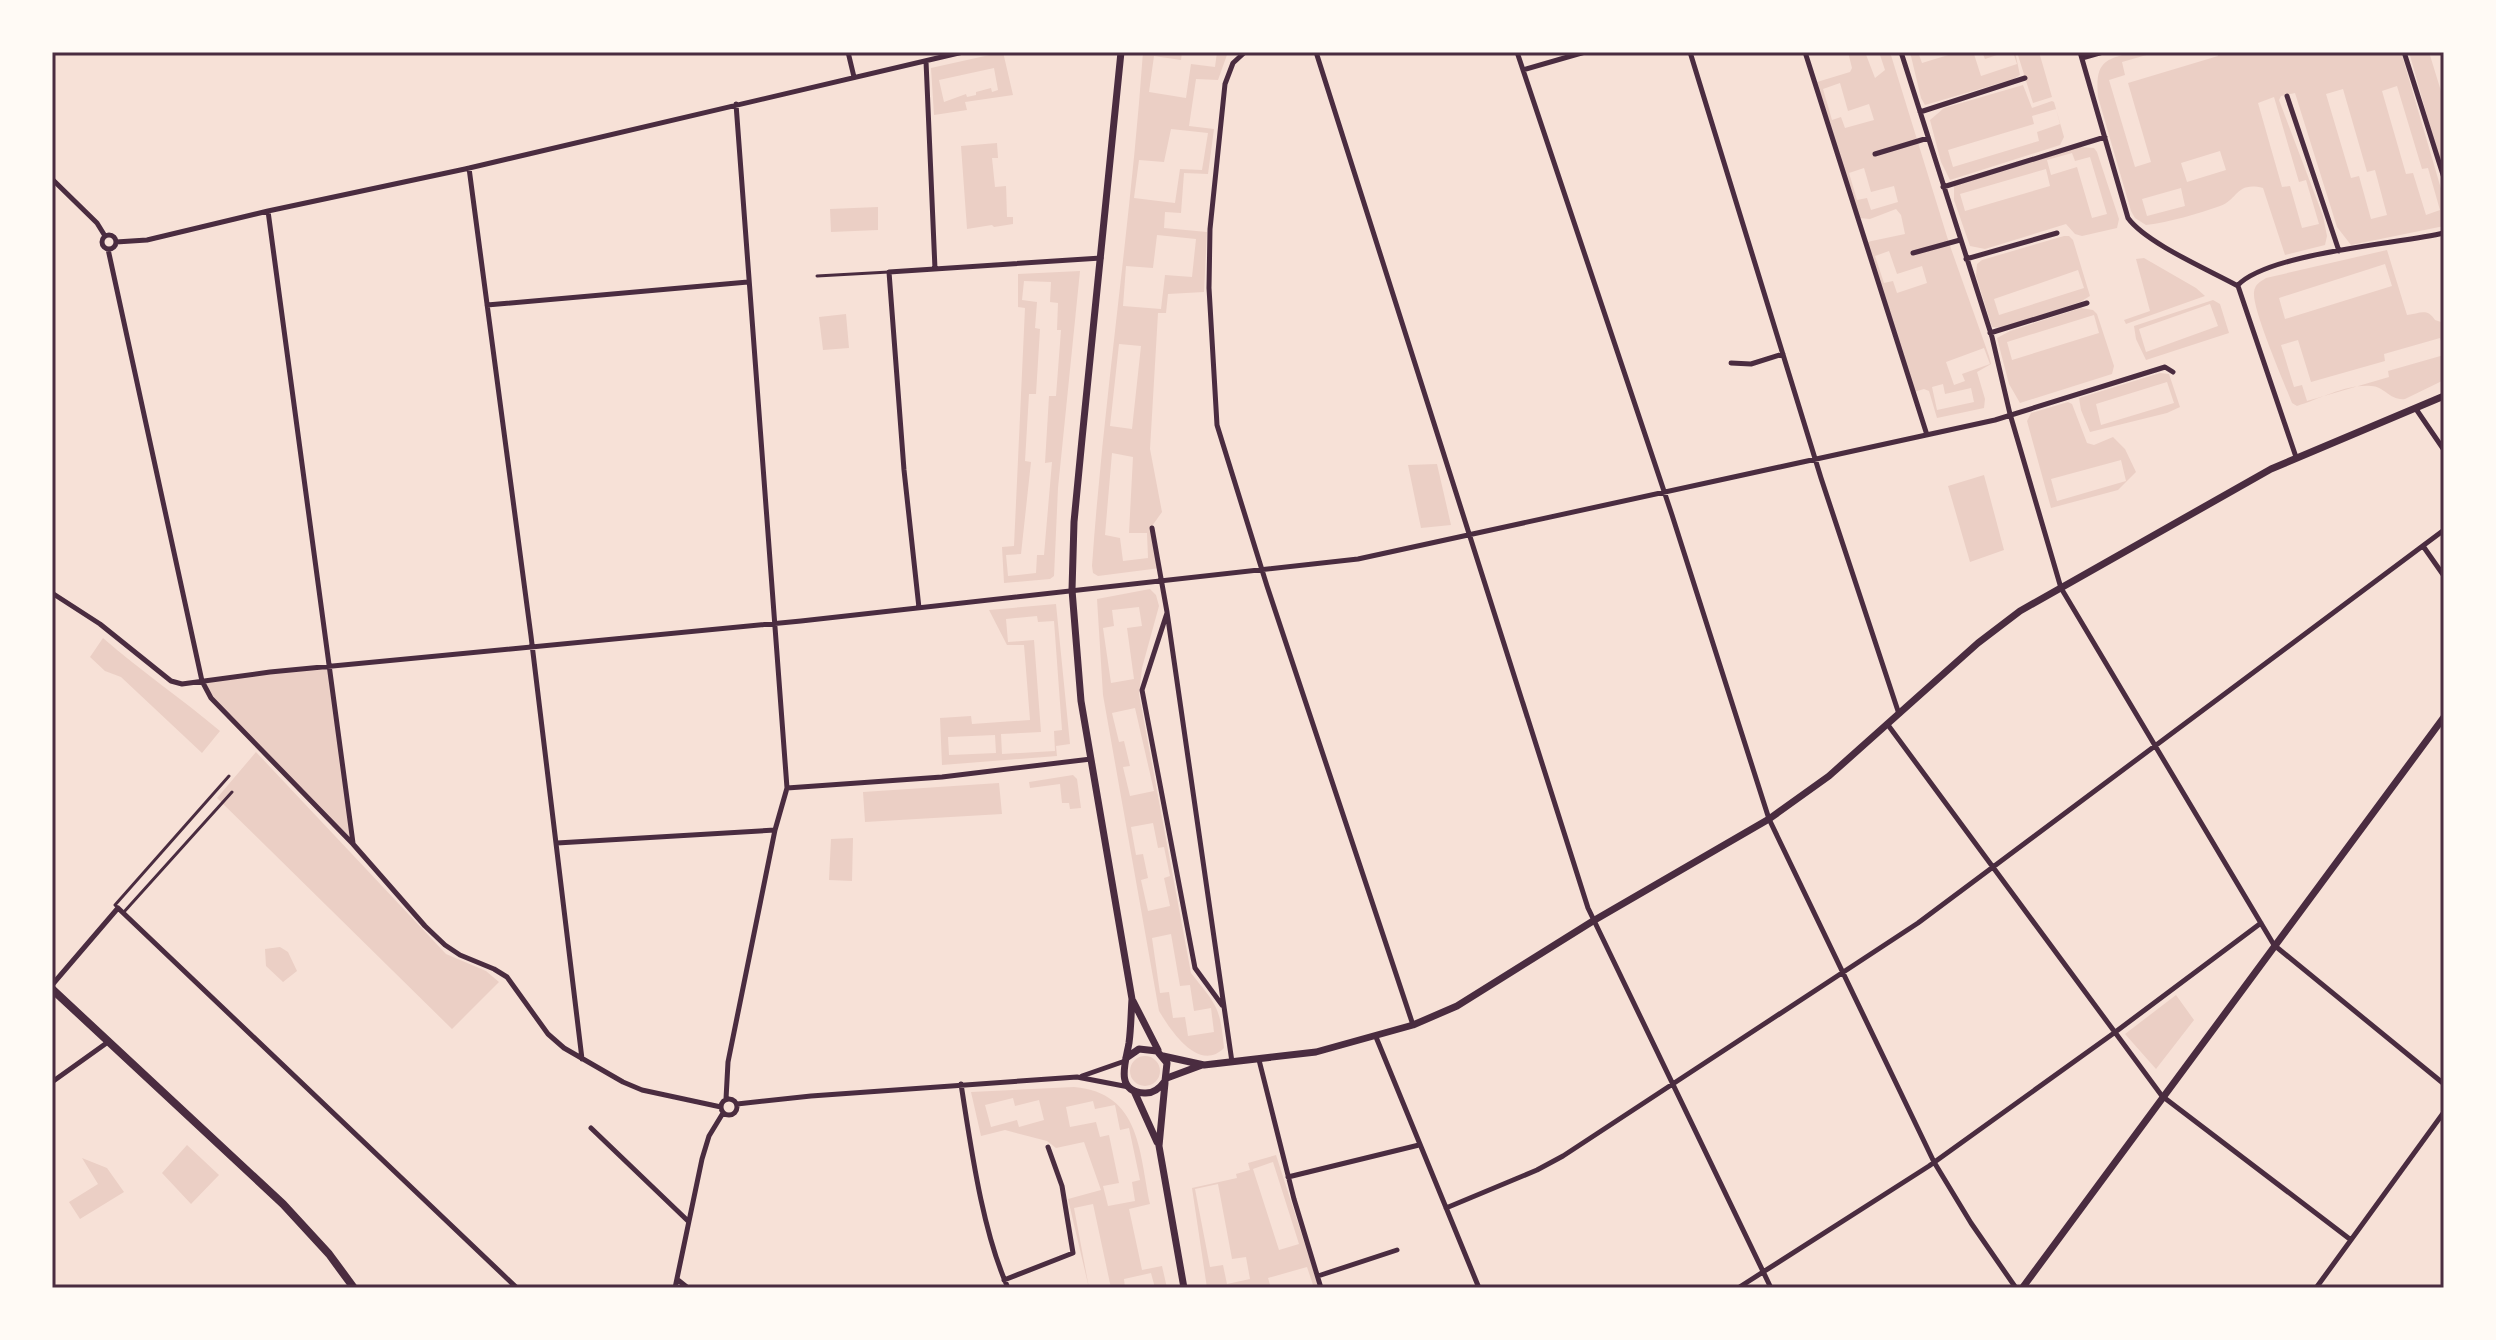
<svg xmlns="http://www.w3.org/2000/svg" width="2496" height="1340" viewBox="0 0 2496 1340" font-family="'Times New Roman',serif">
	<rect width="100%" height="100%" fill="#f7e1d7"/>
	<path fill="#ebcfc5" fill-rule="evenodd" d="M1003 52 1013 95 965 102 967 110 934 115 931 68ZM994 68 998 90 992 92 991 88 976 92V95L967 97 966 94 944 102 939 80Z
		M1143 52H1182L1181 60 1154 56 1149 92 1186 98 1191 64 1215 67 1217 52H1228L1218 80 1196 79 1189 126 1214 129 1208 174 1184 173 1181 213 1165 212 1164 228 1207 232 1204 292 1168 294 1166 313H1158L1150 449 1162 512 1152 526 1160 568 1098 576 1093 573 1092 566C1104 394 1131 224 1143 52ZM1171 129 1208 133 1202 170 1180 169 1175 203 1134 198 1139 160 1164 162ZM1157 235 1196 239 1192 277 1165 275 1161 309 1123 306 1126 266 1153 268ZM1119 344 1141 346 1132 429 1110 426ZM1112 453 1133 457 1129 533H1147L1148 558 1123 561 1120 538 1105 535Z
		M1848 52H1865L1875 78 1885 70 1879 52H1890L1949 243 1989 356 1991 364 1977 372 1985 399 1984 408 1937 418 1929 391 1924 389 1914 392 1867 242 1905 234 1901 215 1896 209 1870 219 1859 218 1817 82 1850 72 1852 68ZM1840 83 1848 111 1869 104 1874 120 1845 128 1841 117 1832 120 1823 89ZM1864 168 1871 192 1894 186 1898 202 1871 210 1867 198 1857 200 1849 173ZM1889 251 1897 274 1922 266 1927 283 1897 293 1893 281 1884 283 1875 256ZM1984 348 1990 364 1962 374 1965 381 1954 385 1946 362ZM1943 384 1945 394 1971 388 1974 402 1937 410 1932 387Z
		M1910 52H1918L1922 63 1958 52H2006L1985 59 1982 52 1974 54 1981 76 2017 64 2013 52H2015L2020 75 2014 79 1925 105 1921 98Z
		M2017 52H2039L2052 97 2033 103Z
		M2135 52H2157L2122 62 2125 75 2109 80 2135 167 2151 162 2128 83 2218 56V52H2401L2444 199V226L2351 245 2337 227 2295 93 2281 96 2279 100 2323 216 2327 236 2325 245 2285 255 2263 188C2236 181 2238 200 2220 206 2197 214 2170 222 2146 225L2135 218 2131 211 2098 97C2095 62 2104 59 2135 52ZM2397 86 2422 169 2428 168 2440 210 2426 215 2413 173 2406 174 2382 91ZM2343 89 2367 172 2375 170 2387 215 2371 219 2359 176 2351 178 2326 94ZM2274 97 2299 182 2306 180 2319 224 2302 228 2290 186 2282 187 2258 103ZM2220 151 2226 170 2187 182 2181 163ZM2181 188 2185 206 2147 216 2142 199Z
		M2409 52H2429L2444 101V176Z
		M2023 85 2032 108 2052 101 2054 102 2064 137 2060 145 1950 180 1941 162 1930 120 1944 108ZM2056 109 2060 124 2037 132 2039 141 1953 167 1948 150 2034 124 2032 116Z
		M997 143 998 158H992L995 187 1006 186 1007 217H1013V224L994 227 992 225 967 229 961 146Z
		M2080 147 2094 148 2097 152 2119 219 2117 228 2082 236 2075 234 2066 224 1985 249 1970 246 1954 200V186ZM2072 153 2075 161 2090 157 2107 214 2092 218 2077 167 2051 175 2047 160ZM2046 169 2050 186 1965 211 1960 194Z
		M878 207V230L831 232 830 209Z
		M2064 236H2069L2073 240 2090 296 2080 302 2002 328 1992 327 1976 276 1977 264 1982 260ZM2078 270 2084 288 1999 315 1994 299Z
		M2387 250 2407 315C2419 314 2427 307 2435 320L2444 323V350L2440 338 2384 354 2385 361 2311 382 2298 340 2281 345 2294 387 2302 385 2307 401 2389 377 2388 371 2444 355V380L2405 399C2390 401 2384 386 2371 386 2346 384 2320 399 2297 406L2292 403C2284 382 2252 309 2254 292 2255 284 2260 282 2266 278ZM2385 264 2392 286 2285 319 2279 298Z
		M2144 258 2196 288 2205 296 2126 324 2124 320 2150 311 2136 259Z
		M1080 271 1058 488 1054 576 1050 579 1004 583 1002 547 1014 546 1025 308 1018 307V274ZM1024 281 1051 282 1050 302 1058 303 1057 330H1061L1056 396H1049L1045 463 1052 462 1044 555H1037L1036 573 1008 576 1006 555 1021 554 1031 462 1025 461 1029 394H1036L1040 329 1035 328 1037 302 1022 300Z
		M2213 300 2220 304 2229 333 2146 360 2136 339 2134 326ZM2210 304 2218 326 2146 352 2139 329Z
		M2081 308 2093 310 2097 314 2114 366 2112 374 2020 403 2009 384 1997 338 2010 331ZM2094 315 2099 333 2012 360 2007 342Z
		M846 314 849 348 823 350 819 317Z
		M2160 373 2169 374 2180 407 2167 413 2090 432 2081 410 2079 398ZM2167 382 2174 403 2101 425 2096 404Z
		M2068 402 2072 404 2087 443 2094 445 2113 437 2125 449 2136 472 2118 490 2051 508 2027 421 2031 413ZM2121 460 2126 481 2057 501 2051 479Z
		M1437 464 1451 525 1421 528 1408 465Z
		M1984 475 2004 550 1970 562 1948 486Z
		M1150 589 1156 595 1159 606 1142 668 1139 694 1191 973C1217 1006 1220 1006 1224 1048 1199 1073 1171 1031 1159 1011L1103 695 1097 599ZM1139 607 1142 626 1127 628 1134 679 1111 683 1103 628 1114 626 1112 610ZM1135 708 1154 791 1130 796 1123 767 1130 766 1124 741 1119 742 1112 713ZM1153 823 1158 848 1164 847 1170 876 1164 878 1170 906 1148 911 1141 880 1148 878 1143 854 1136 855 1131 827ZM1171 934 1180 986 1190 985 1194 1011 1211 1008 1214 1032 1188 1036 1185 1017 1173 1018 1169 992 1160 993 1152 938Z
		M1056 604 1070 744 1056 746 1057 756 942 765 940 718 971 716 972 724 1030 720 1024 645H1007L989 610ZM1037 616 1038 622 1054 621 1062 730 1054 731 1055 751 1002 754 1001 734 1041 732 1034 640 1008 642 1006 619ZM995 735 996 753 949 755 948 737Z
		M103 638C141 671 182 699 220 731L202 753 121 677 105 671 90 657Z
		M331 667 353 844 220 710 202 681Z
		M256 752 446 954 486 971 499 982 452 1029 217 798Z
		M1073 775 1077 779 1081 808 1070 809 1069 803H1062L1060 784 1030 788 1029 782Z
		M999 783 1002 814 865 822 863 792Z
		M853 838 852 881 829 880 831 839Z
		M280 947 288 952 297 971 283 982 266 966 265 949Z
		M2176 995 2194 1020 2156 1069 2125 1034Z
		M1130 1071a15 15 0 1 1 30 0a15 15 0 1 1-30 0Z
		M1074 1087C1141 1093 1139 1152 1150 1204L1129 1209 1141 1265 1142 1270 1162 1266 1167 1288H1155L1151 1273 1124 1279 1125 1288H1111L1093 1204 1074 1208 1089 1288 1068 1199 1101 1190 1084 1142 1056 1148 1047 1141 1005 1130 981 1136 971 1092ZM1013 1098 1015 1106 1039 1100 1044 1120 1019 1127 1017 1120 991 1127 985 1105ZM1093 1101 1095 1109 1115 1105 1120 1130 1129 1128 1140 1180 1132 1182 1135 1201 1108 1206 1103 1186 1119 1183 1109 1135 1100 1137 1096 1122 1070 1127 1066 1107Z
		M187 1145 219 1175 191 1204 162 1173Z
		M1276 1155 1319 1288H1314L1307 1267 1268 1278 1271 1288H1207L1192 1188 1237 1178 1236 1174 1250 1170 1248 1163ZM1273 1162 1299 1244 1279 1250 1253 1169ZM1218 1184 1232 1259 1246 1257 1250 1279 1227 1284 1223 1265 1210 1267 1195 1189Z
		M82 1158 107 1168 124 1192 80 1219 69 1202 98 1184Z"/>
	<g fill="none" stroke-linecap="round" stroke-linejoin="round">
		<path stroke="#4a2c40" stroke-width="3" d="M817 276 889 272
			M118 908 115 905 229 776
			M123 913 232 792"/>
		<path stroke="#4a2c40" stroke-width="5" d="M848 52 854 77
			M1245 52 1233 63 1225 84 1210 229 1209 288 1217 425 1267 586 1413 1025
			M1316 52 1588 908 1771 1288
			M1517 52 1672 515 1769 819 1934 1162 1971 1223 2016 1288
			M1690 52 1821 478 1899 714
			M1805 52 1927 435
			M1901 52 1992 337 2010 414 2061 588 2274 945 2444 1084
			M2080 52 2128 218C2146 243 2209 270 2238 286L2296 457
			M2404 52 2444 178
			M2082 58 2103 52
			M926 61 935 269
			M1523 70 1585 52
			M2287 96 2339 251
			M1920 112 2025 78
			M1875 154 1928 138
			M469 168 531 636 582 1059
			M52 179 97 223 105 236
			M1943 187 2105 137
			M268 211 353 843
			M102 242a7 7 0 1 1 14 0a7 7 0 1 1-14 0Z
			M116 242 147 240 268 211 465 169 963 52
			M108 249 202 681 211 698 353 844 425 926 445 945 460 955 494 969 507 977 548 1034 564 1048 623 1082 642 1090 721 1107
			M1913 253 1960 240
			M1966 259 2057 233
			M2238 285C2269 253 2396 244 2444 233
			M487 305 748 282
			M1990 333 2087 303
			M1731 363 1751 364 1783 354
			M2416 409 2444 450
			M1152 528 1167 612 1232 1062
			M2423 546 2444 576
			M52 593 100 624 171 681 182 684 270 672 801 621 1358 559 1995 420 2165 367 2173 372
			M919 608 904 470 889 272 1101 258
			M1167 613 1142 690 1195 968 1222 1005
			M1888 725 2162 1096 2351 1240
			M787 788 942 777 1091 759
			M557 843 775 830
			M52 985 118 908 517 1288
			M1376 1037 1479 1288
			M1259 1060 1294 1199 1321 1288
			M1082 1076 1125 1061
			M52 1082 108 1042
			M961 1084C971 1147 982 1230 1008 1288
			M726 1099 728 1062 775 830 787 788 736 104
			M721 1107a8 8 0 1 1 16 0a8 8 0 1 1-16 0Z
			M737 1104 811 1096 1077 1077 1129 1087
			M591 1128 688 1221
			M1288 1177 1419 1145
			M1446 1208 1537 1170 1563 1156 1918 923 2444 530
			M1318 1276 1397 1250
			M678 1280 688 1288
			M1004 1280 1073 1253 1062 1186 1048 1147
			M675 1288 702 1159 709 1136 723 1113
			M1738 1288 1929 1166 2114 1033 2261 923
			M2316 1288 2444 1112"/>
		<path stroke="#4a2c40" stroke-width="7" d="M1163 1056 1204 1065 1316 1052 1413 1025 1457 1006 1593 921 1769 819 1829 776 1978 643 2020 611 2271 469 2444 396
			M1167 1078 1202 1065"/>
		<path stroke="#4a2c40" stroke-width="7" d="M1121 52 1082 439 1074 522 1072 590 1081 701 1132 999C1131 1013 1131 1028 1129 1043 1126 1061 1114 1092 1144 1093 1154 1094 1160 1088 1165 1081L1167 1063 1157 1051 1139 1049 1126 1058
			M1133 1001 1158 1050
			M1165 1083 1159 1146 1184 1288
			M1134 1091 1157 1142
			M2023 1287 2444 717"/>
		<path stroke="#4a2c40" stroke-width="8" d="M52 989 283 1204 329 1254 354 1288"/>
	</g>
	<rect width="2496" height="1340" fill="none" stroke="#fffaf5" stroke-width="108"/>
	<rect x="54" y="54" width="2388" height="1232" fill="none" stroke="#4a2c40" stroke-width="3"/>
</svg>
